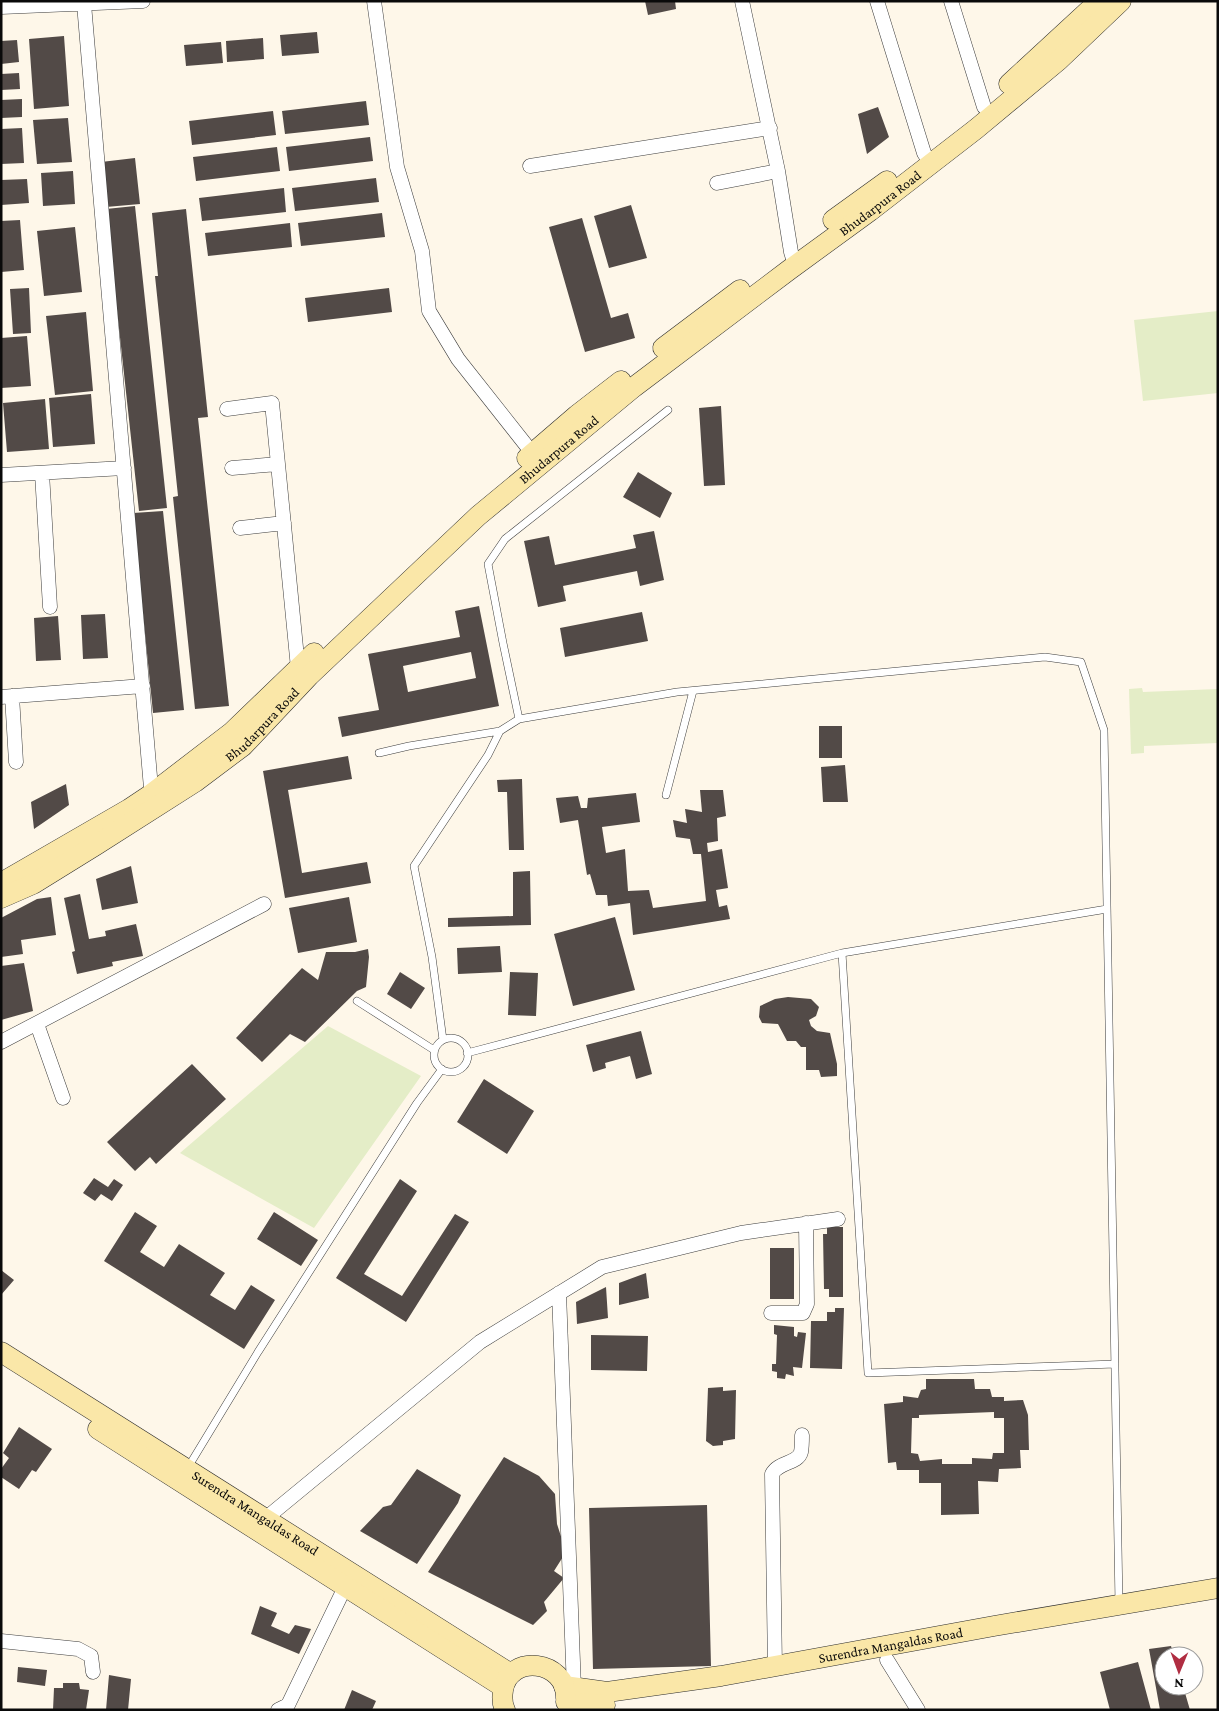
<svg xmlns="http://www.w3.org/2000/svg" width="1219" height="1711" viewBox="0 0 1219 1711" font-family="'Crimson Pro',serif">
	<rect width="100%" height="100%" fill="#fef7e9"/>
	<path fill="#e4edc7" d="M1218 311V393L1143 401 1134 320Z
		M1142 688 1143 692 1218 689V743L1144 746V753L1131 754 1129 689Z
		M328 1026 421 1076 314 1228 180 1153Z"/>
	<path fill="#524a47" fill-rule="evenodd" d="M645 1H675L676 9 648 15Z
		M317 32 319 53 282 56 280 35Z
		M64 36 69 106 34 109 29 39Z
		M263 38 264 59 227 62 226 41Z
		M17 40 19 62 1 64V41Z
		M221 42 223 63 186 66 184 45Z
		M19 73 20 89 1 90V74Z
		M22 99V117L1 118V100Z
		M366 101 369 125 285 134 282 111Z
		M878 107 889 137 867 154 858 114Z
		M273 111 276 135 192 145 189 121Z
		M68 118 72 162 37 164 33 120Z
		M22 128 24 163 1 164V129Z
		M370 137 373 161 289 171 286 147Z
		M277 147 280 171 196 181 193 157Z
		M135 158 140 204 106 207 101 162Z
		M73 171 75 204 43 206 41 173Z
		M376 178 379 202 295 211 292 188Z
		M27 179 29 203 1 205V180Z
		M284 188 286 212 202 221 199 198Z
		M631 205 647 258 609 268 594 216Z
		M135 206 167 508 139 511 106 209Z
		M186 209 208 417 198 418 229 706 195 709 173 497 178 496 155 276H158L152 213Z
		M382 213 385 237 301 246 298 223Z
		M582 218 611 318 628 313 635 338 585 352 549 227Z
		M20 220 24 270 1 272V221Z
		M290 223 292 247 208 256 205 233Z
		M75 227 82 292 44 296 37 231Z
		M29 288 31 333 13 334 10 289Z
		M389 288 392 312 308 322 305 298Z
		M86 312 93 391 55 395 46 316Z
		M27 336 31 386 1 388V338Z
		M91 394 95 444 53 447 49 398Z
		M45 399 49 449 7 452 3 403Z
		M721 406 725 485 704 486 699 408Z
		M638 472 672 493 660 518 623 497Z
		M163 511 184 710 153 713 133 513Z
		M654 531 664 580 640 586 637 571 563 586 566 601 538 607 524 541 549 536 555 565 636 548 633 535Z
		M479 606 499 706 342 737 338 717 379 710 368 654 460 637 455 611ZM471 652 476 678 408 692 403 666Z
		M642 612 648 641 565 657 560 628Z
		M105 614 108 658 83 659 81 615Z
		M58 616 61 660 36 661 34 618Z
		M819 726H842V758H819Z
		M348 756 352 779 288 790 295 831 302 873 367 862 371 883 285 898 263 771Z
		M845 765 848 802H823L821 767Z
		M522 779 524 850H509L507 792H498L497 780Z
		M66 784 69 805 34 829 31 802Z
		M700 790H723L726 816 717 818 718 841 707 843 708 852 722 849 728 888 716 890 719 907 727 905 730 919 633 935 630 903 608 906 607 895H596L590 874 587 875 578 820 560 823 556 798 578 796 581 808H587L588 798 636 793 640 822 602 827 606 853 625 849 628 891 649 890 653 908 706 901 701 854H693L690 839 676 837 673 820 687 823 685 809 702 812Z
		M131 866 138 903 102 910 96 879Z
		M530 871 531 925 448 927V918L513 916V872Z
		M80 894 89 939 106 936 105 931 136 924 143 956 112 962 113 966 77 974 72 952 75 951 64 898Z
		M51 897 56 935 21 940 23 954 1 957V918L37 899Z
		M349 897 357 942 298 953 289 908Z
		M615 917 635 990 573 1006 554 934Z
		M500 946 502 972 458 974 457 948Z
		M368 949 369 957 366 987 357 991 305 1042 290 1034 262 1062 236 1038 302 968 318 980 326 952H355Z
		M24 963 33 1011 1 1020V966Z
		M400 972 425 988 411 1009 387 994Z
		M510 972 538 973 536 1016 508 1015Z
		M788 997 811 999 819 1007 816 1016 809 1020 811 1026 817 1031 830 1033 837 1064V1076L821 1077 819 1070H806V1047H801L796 1041H787L778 1024 762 1023 759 1017 760 1006 775 999Z
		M641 1031 652 1074 636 1079 630 1056 605 1063 606 1068 593 1072 586 1045Z
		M192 1064 226 1099 156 1164 150 1157 135 1171 107 1142Z
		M484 1079 534 1111 507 1154 457 1122Z
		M94 1178 108 1187 114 1179 123 1185 112 1201 101 1194 95 1201 83 1193Z
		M400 1179 417 1191 364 1274 402 1296 455 1214 469 1222 406 1322 336 1278Z
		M135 1212 157 1226 140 1252 164 1267 179 1244 225 1273 210 1295 235 1310 251 1285 275 1300 244 1349 104 1261Z
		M274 1212 318 1240 301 1266 257 1239Z
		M827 1227H843V1297H829V1289H824L823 1234H827Z
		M770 1248H794V1299H770Z
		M1 1270 14 1280 1 1295Z
		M646 1273 649 1298 619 1305V1283Z
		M606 1287 608 1318 577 1324 576 1302Z
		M835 1308H844L842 1369 810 1368 811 1321H827V1312H835Z
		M774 1325 794 1327V1336L797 1337 798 1332 806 1333 802 1368 793 1367 794 1376 786 1374 785 1379 777 1378V1372L772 1371V1364H776L777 1335 774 1334Z
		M591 1335 648 1336 647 1371 591 1370Z
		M926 1379H974L975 1389H990L992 1397H1004V1401L1023 1400 1028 1415 1029 1450H1020L1021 1468 999 1469 998 1482 978 1481 979 1514 941 1515V1483H919V1470H897L896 1462 888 1463 884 1404 903 1402V1396L918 1398 921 1390 926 1389ZM994 1412V1418H1004V1453H993L992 1459 972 1458V1464H942V1459L920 1461 918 1454 911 1453 912 1418H919V1415Z
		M723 1387V1391L736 1390 735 1439 723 1441V1445L713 1446 706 1441 708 1388Z
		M19 1427 52 1449 36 1472 32 1470 19 1489 1 1477V1469L9 1458 3 1453Z
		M504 1457 539 1476 555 1494 557 1524 566 1552 554 1571 564 1578 544 1602 547 1611 533 1625 428 1572Z
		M417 1469 461 1495 458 1503 417 1564 360 1531 383 1507 391 1505Z
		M707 1505 711 1666 593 1669 589 1508Z
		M260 1606 277 1613 271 1626 289 1634 295 1625 311 1629 299 1654 251 1634Z
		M1171 1646 1174 1656H1164V1686H1183L1190 1710H1160L1149 1649Z
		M1138 1662 1151 1710H1110L1100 1672Z
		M18 1667 47 1670 45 1686 17 1682Z
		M109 1675 131 1679 128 1710H106Z
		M63 1683H79L80 1689 89 1690 86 1710H53L54 1688H63Z
		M352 1690 376 1701 372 1710H344Z"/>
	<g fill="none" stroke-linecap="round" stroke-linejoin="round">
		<g stroke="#3d3d3d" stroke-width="8">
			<path id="lane" d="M668 410 505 539 488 564 503 643 519 719 677 692 1045 657 1081 662 1104 730 1119 1604
				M379 753 409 746 500 731 519 719
				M666 795 693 691
				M842 953 1107 909
				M357 1001 434 1050
				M434 1055a17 17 0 1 1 34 0a17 17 0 1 1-34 0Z
				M443 1040 432 957 414 866 488 755 500 731
				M467 1053 842 953 868 1373 1115 1364
				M187 1469 258 1352 417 1103 442 1069"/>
		</g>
		<g stroke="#3d3d3d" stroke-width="15">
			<path id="street" d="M374 1 397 167 422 251 429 311 458 359 537 459
				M742 1 778 171 791 252 795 265
				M877 1 924 153 931 164
				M951 1 984 107
				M84 4 152 800
				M1 7 143 1
				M530 166 770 128
				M717 183 778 171
				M227 409 272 403 298 668 301 672
				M232 468 278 464
				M42 473 50 607
				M1 475 124 468
				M240 528 284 523
				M12 696 16 762
				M1 697 143 686
				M37 1024 63 1098
				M1 1042 264 904
				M559 1293 574 1689
				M771 1313H803L807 1304 806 1223
				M265 1519 480 1342 602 1267 741 1233 838 1219
				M1 1641 78 1649 91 1656 93 1672
				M887 1660 918 1710
				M775 1667 772 1474C779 1461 798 1464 801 1452 802 1447 802 1440 802 1435
				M278 1710 288 1705 345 1587"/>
		</g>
		<g stroke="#2c2c2c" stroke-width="21">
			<g id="secondary">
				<path d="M1009 84 1099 1"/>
				<path d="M833 220 887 181"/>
				<path d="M663 348 740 290"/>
				<path d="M527 458 577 415 621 381"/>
				<path d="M1 883 129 809 150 795 232 732 314 653"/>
				<path id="s1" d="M1 898 33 884 96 845 195 782 243 746 309 676 478 516 634 387 789 270 870 211 976 129 1059 60 1121 1"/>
				<path id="s2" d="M1 1352 511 1674"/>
				<path d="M98 1429 503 1687"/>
				<path id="s3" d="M564 1686 607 1692 721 1676 994 1626 1218 1588"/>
				<path d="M566 1702 605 1705"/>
				<path d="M505 1710C502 1704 502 1697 503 1690 509 1653 567 1660 566 1698"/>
			</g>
		</g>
		<use href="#lane" stroke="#fff" stroke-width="7"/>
		<use href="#street" stroke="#fff" stroke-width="14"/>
		<use href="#secondary" stroke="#fae7a8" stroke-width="20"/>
	</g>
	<g text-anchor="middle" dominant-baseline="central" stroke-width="5" stroke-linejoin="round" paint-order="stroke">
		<g font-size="14" fill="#0a0a0a" stroke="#fff">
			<text stroke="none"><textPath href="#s1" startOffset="1125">Bhudarpura Road</textPath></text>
			<text stroke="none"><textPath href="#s1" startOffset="720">Bhudarpura Road</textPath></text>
			<text stroke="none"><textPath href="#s1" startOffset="315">Bhudarpura Road</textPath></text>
			<text stroke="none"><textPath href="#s2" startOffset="301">Surendra Mangaldas Road</textPath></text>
			<text stroke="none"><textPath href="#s3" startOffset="331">Surendra Mangaldas Road</textPath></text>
		</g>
	</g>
	<rect width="1219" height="1711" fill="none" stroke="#0a0a0a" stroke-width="5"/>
	<g transform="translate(1179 1671) rotate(181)"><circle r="24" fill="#ffffff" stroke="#9d9d9d"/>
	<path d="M0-4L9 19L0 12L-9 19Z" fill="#b02d42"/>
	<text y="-8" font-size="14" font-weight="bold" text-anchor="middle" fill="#0a0a0a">N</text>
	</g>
</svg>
